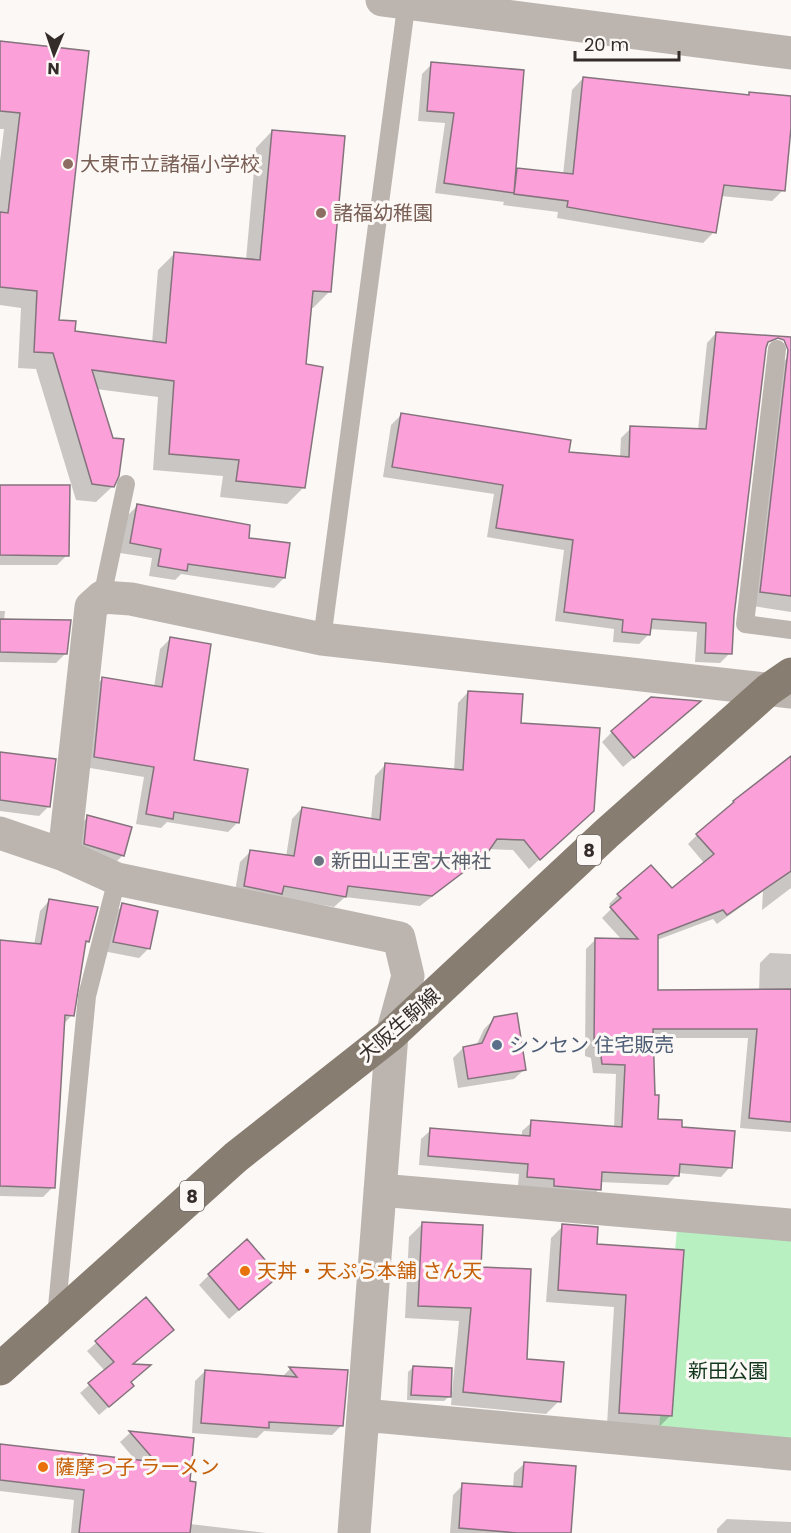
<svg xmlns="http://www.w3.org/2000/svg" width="791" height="1533" viewBox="0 0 791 1533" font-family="Poppins,'Noto Sans JP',sans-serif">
	<rect width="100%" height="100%" fill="#fcf8f6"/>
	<path fill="#b8f0c2" d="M677 1229 791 1236V1441L659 1429Z"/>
	<path fill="#0003" d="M0 42 87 52 57 321 74 333 152 343 158 270 175 253 246 260 256 148 272 131 330 291 313 308H310L304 365V487L287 504 220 497 223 476 153 470 158 397 96 389 113 486 96 502 76 500 36 369 18 368 21 308 0 305V161L4 129H0Z
		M432 64 514 173 518 170 563 175 572 90 583 78 747 96 749 94 791 98 783 190 772 201 721 196 714 232 703 243 557 218 558 212 503 205 504 202 435 193 445 123 418 121 422 74Z
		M716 333 732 616 730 653 720 663 695 662 697 632 649 629V634L639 644 613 642 614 629 555 621 564 550 487 537 494 494 383 477 391 425 401 415 567 454 620 458 621 438 631 428 698 430 707 343Z
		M788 357H791V612L747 605 774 371Z
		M0 486 67 555 57 565H0Z
		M137 506 247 539 284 578 274 588 181 574 175 580 149 576 152 558 120 553 127 516Z
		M0 611H5L4 621 66 653 56 663 0 662Z
		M170 639 192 761 238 822 228 832 167 822 161 828 136 824 144 777 84 767 93 688 103 678 154 687 160 649Z
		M468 692 519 725 581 821 529 869 513 850 488 849 473 865 420 906 345 897 334 907 277 897H234L240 862 251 851 286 857 292 819 302 808 371 820 375 776 385 765 454 771 458 703Z
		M689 711 623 767 602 742 612 732Z
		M0 754 49 806 39 816 0 811Z
		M791 769V888L762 910 763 891 717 924 713 919 657 940 656 992 759 991 760 963 770 953 791 954V1132L740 1128 748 1038H652L657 1121 730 1167 721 1177 678 1173 668 1185 600 1182 599 1189 590 1199 518 1186 519 1174 419 1165 421 1139 431 1130 522 1137V1131L532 1122 614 1128 616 1074 593 1073 591 1058 585 1056 586 949 596 939 622 940 602 918 612 908 609 904 618 895 672 890 704 863 688 844 697 835Z
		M88 817 123 855 113 865 75 853 78 827Z
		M49 901 88 941 83 945 72 1015 63 1025 53 1187 43 1197 0 1196V941L34 945 40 911Z
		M123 905 149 948 139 958 103 951 113 915Z
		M494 1019 525 1069 514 1079 458 1088 453 1058 463 1048 476 1046 484 1029Z
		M422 1224 480 1268 525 1360 559 1401 546 1414 451 1405 452 1394 444 1401 407 1400 408 1372 413 1367 452 1393 459 1321 405 1318 409 1237Z
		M563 1226 596 1245 682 1252 671 1415 658 1428 607 1425 614 1307 546 1302 551 1238Z
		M209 1275 267 1286 229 1319 199 1285Z
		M146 1299 131 1365 129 1383 123 1394 99 1415 80 1393 105 1371 87 1351Z
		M290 1369 346 1372 342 1425 332 1435 264 1431 257 1438 192 1433 195 1381 205 1371 282 1377Z
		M130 1433 193 1439 188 1482 190 1524 266 1533H71L74 1500 0 1491V1446L137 1462 120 1442Z
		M525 1463 569 1533H450L453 1495 463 1485 513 1488 514 1473Z
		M727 1519 791 1522V1533H717V1529Z"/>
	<path fill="#fba0d8" stroke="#84737c" stroke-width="1.5" d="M0 41 89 51 59 320 76 321 75 331 166 343 174 252 260 260 272 130 345 136 331 292 313 291 306 364 323 367 305 488 236 481 239 460 169 454 174 381 92 370 113 438 124 439 119 476 114 487 92 484 53 353 34 352 37 291 0 287V212L8 213 20 113 0 111Z
		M431 62 524 70 514 193 444 183 454 113 427 111Z
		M583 77 749 95V92L791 96V128L785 191 724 185 716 233 567 207 568 201 514 194 517 168 573 174Z
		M716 332 791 337V596L760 592 788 350 784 340 778 338 768 342 766 348 734 616 732 654 705 653 706 623 652 619 650 635 622 632 623 620 564 612 573 540 496 528 503 485 392 467 401 413 571 440 569 452 629 457 630 426 706 429Z
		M0 485H70L69 556 0 555Z
		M137 504 250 525 249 538 290 543 285 578 188 564 187 571 158 566 161 549 130 543Z
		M0 619 71 620 67 654 0 652Z
		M170 637 211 644 194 760 248 769 239 823 174 812 173 819 146 814 154 767 94 757 102 677 162 687Z
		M468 691 523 694 521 723 600 728 594 811 540 860 524 840 497 839 486 855 432 896 348 886 346 897 284 886 282 894 244 886 250 850 294 856 302 807 380 820 385 763 463 770Z
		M651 697 701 701 634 758 611 731Z
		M0 752 56 759 50 807 0 800Z
		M791 756V871L727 915 723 910 658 935V990L791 989V1122L749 1118 757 1029H653L655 1095H659L658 1119 682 1120V1127L735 1131 732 1168 680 1164 679 1176 602 1172 601 1190 554 1186V1179L527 1177 528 1164 428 1156 430 1128 530 1136 531 1120 622 1127 625 1065 602 1064 600 1049 594 1047 595 938 638 939 610 907 621 898 617 894 651 865 672 888 714 854 696 834 734 802 733 801Z
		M87 815 132 827 124 856 84 844Z
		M49 899 98 907 89 942 86 941 74 1016 65 1015 55 1188 0 1186V940L41 944Z
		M122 903 158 911 150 949 113 942Z
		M517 1013 526 1070 468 1079 463 1047 482 1043 494 1017Z
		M422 1222 483 1225 481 1267 531 1269 527 1359 564 1362 561 1402 463 1392 471 1308 418 1306Z
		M562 1224 598 1227 597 1244 684 1250 672 1416 619 1413 626 1295 558 1290Z
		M247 1239 279 1276 239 1310 208 1274Z
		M146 1297 174 1330 133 1364 151 1365 131 1382 134 1386 109 1407 88 1383 114 1362 95 1341Z
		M413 1366 452 1368 451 1397 411 1395Z
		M289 1367 348 1370 343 1426 269 1422V1428L201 1423 205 1370 297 1377Z
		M129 1431 194 1438 190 1481 196 1482 190 1533H79L84 1490 0 1480V1444L156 1462Z
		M524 1462 576 1466 571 1533H518L459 1528 462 1483 522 1487Z"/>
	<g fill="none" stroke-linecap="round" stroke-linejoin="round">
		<path stroke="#bcb5af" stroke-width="18" d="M777 349 745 624 791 630
			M102 597 126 484
			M322 639 407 0
			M56 1317 87 996 117 879"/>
		<path stroke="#bcb5af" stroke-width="33" d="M0 833 64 855 117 879 399 938 408 976 392 1034 354 1533
			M64 855 91 607 102 597 131 599 322 639 791 692
			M380 1190 791 1225
			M363 1415 791 1454"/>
		<path stroke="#bcb5af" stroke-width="33" d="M382 0 791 53"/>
		<path stroke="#887d71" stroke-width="33" d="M0 1369 236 1157 392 1034 606 834 768 690 791 674"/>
	</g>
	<g fill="#8d6e63" stroke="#fcf8f6" stroke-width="2">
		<circle cx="68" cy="164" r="6"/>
		<circle cx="321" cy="213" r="6"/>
	</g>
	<circle fill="#6b7280" stroke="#fcf8f6" stroke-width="2" cx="319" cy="861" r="6"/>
	<circle fill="#5c6f8a" stroke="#fcf8f6" stroke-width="2" cx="497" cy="1045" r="6"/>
	<g fill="#e8710a" stroke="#fcf8f6" stroke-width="2">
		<circle cx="245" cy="1271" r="6"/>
		<circle cx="43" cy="1467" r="6"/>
	</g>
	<g text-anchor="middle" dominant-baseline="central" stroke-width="6" stroke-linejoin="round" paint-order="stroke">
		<g fill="#fcf8f6" stroke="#706966" stroke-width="1.5">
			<rect x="577" y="835" width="24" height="30" rx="4.5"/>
			<rect x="180" y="1181" width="24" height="30" rx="4.5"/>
		</g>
		<g font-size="18" font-weight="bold" fill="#342c29">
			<text x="589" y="850">8</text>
			<text x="192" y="1196">8</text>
		</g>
		<g font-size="20" fill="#785e54" stroke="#fcf8f6" text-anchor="start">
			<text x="80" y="164">大東市立諸福小学校</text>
			<text x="333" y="213">諸福幼稚園</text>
		</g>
		<g font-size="20" fill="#5b616d" stroke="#fcf8f6" text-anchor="start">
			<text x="331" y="861">新田山王宮大神社</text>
		</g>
		<g font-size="20" fill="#342c29" stroke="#fcf8f6">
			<text transform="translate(399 1025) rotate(-41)">大阪生駒線</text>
		</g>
		<g font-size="20" fill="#4e5e75" stroke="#fcf8f6" text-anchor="start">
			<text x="509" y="1045">シンセン 住宅販売</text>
		</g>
		<g font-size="20" fill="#c56008" stroke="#fcf8f6" text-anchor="start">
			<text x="257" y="1271">天丼・天ぷら本舗 さん天</text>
			<text x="55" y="1467">薩摩っ子 ラーメン</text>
		</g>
		<g font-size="20" fill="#13371d" stroke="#fcf8f6">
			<text x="728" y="1371">新田公園</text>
		</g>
	</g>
	<g transform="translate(54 54) rotate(182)" stroke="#fcf8f6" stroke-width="4.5" paint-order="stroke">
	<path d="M0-4.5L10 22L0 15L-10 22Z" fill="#342c29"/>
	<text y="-9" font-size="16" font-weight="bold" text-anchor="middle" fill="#342c29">N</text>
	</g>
	<path d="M575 51v9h104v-9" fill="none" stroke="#342c29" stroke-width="3"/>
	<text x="584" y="51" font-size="18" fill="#342c29" stroke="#fcf8f6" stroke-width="4.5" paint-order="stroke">20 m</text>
</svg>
